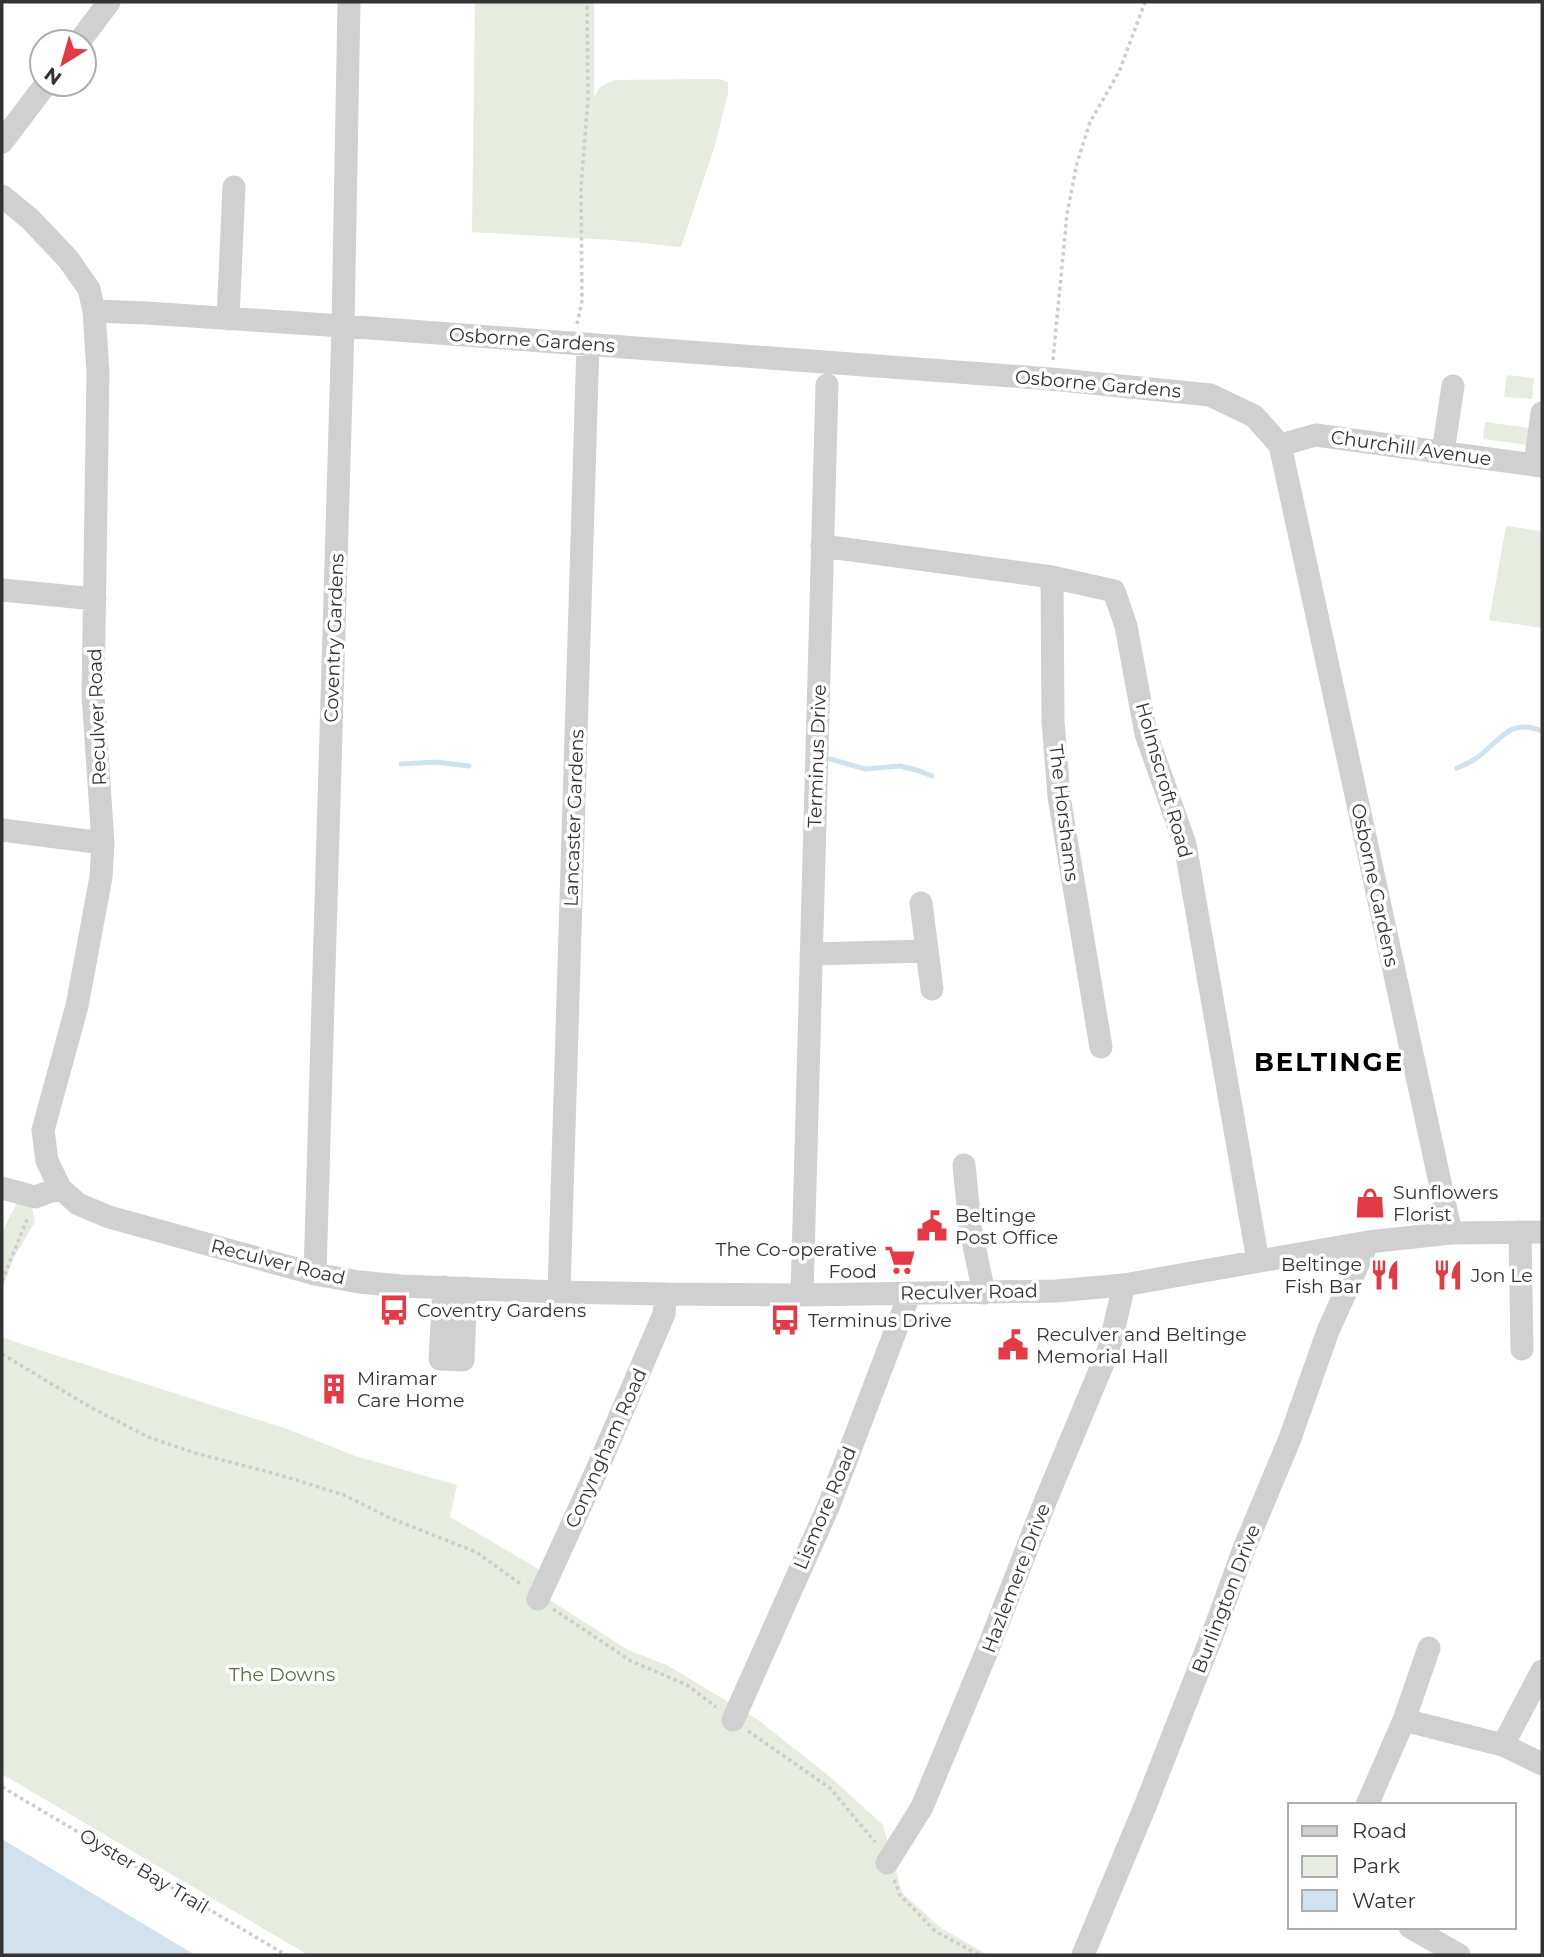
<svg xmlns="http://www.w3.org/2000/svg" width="1544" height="1957" viewBox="0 0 1544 1957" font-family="Montserrat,sans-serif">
	<rect width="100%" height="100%" fill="#fff"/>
	<path fill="#e6ecdf" d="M475 2H594V97L600 87 614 80 719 79 728 82V93L715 145 681 247 613 240 472 232Z
		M1507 375 1534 378 1532 399 1504 397Z
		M1485 422 1529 428 1527 445 1483 439Z
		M1506 526 1542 531V628L1489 620Z
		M20 1197 31 1202 35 1222 13 1259 2 1290V1232Z
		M2 1337 24 1345 290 1430 355 1456 457 1485 450 1517 542 1571 534 1590 628 1650 667 1665 758 1720 829 1776 883 1825 902 1893 941 1928 988 1955H308L2 1774Z"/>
	<path fill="#cfe2ee" d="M2 1839 195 1955H2Z"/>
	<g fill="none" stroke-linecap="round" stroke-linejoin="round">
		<path stroke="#cfe2ee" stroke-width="5" d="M830 759 865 769 900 766 920 771 932 776
			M401 764 437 762 469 766
			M1457 768C1462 766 1467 764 1472 761 1498 746 1506 716 1542 731"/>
		<path stroke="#cdcdcd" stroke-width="3.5" stroke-dasharray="3.5 3.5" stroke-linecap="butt" d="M577 324 582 301 581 187 588 99 587 2
			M1053 360 1067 214 1077 163 1090 122 1119 72 1145 2
			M2 1281 28 1217
			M2 1354 90 1407 148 1437 195 1453 280 1475 344 1495 390 1518 476 1552 522 1585
			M553 1609 631 1661 687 1685 716 1707
			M748 1731 830 1788 875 1842
			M2 1787 286 1955
			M894 1880 900 1895 935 1931 979 1955"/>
		<path stroke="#d0d0d0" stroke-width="23" d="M79 42 109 2
			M2 142 46 84
			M2 196 30 219 68 259 89 289 94 311 98 373 93 695 103 843 101 877 77 1006 43 1130 47 1161 60 1188 78 1204 109 1217 315 1274 359 1282 401 1286 559 1292 665 1294 802 1295 1056 1291 1124 1285 1368 1242 1451 1233 1542 1232
			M94 311 146 313 343 326 1051 379 1210 395 1254 416 1280 445 1451 1233
			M228 319 234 187
			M1280 445 1316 435 1542 466
			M1443 452 1453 386
			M1535 465 1542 413
			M822 546 1052 577 1114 591 1126 626 1146 734 1185 844 1258 1261
			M1052 577 1053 721 1059 797 1101 1047
			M2 590 95 599
			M2 830 103 843
			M921 903 932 989
			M811 954 927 951
			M964 1165 970 1226 984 1293
			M2 1188 35 1197 60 1188
			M1520 1232 1522 1349
			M315 1274 343 326 349 2
			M444 1287 440 1359 463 1360 466 1288
			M559 1292 588 344
			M802 1295 827 385
			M538 1599 596 1472 664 1314 665 1294
			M733 1720 829 1505 910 1293
			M1404 1720 1503 1745 1542 1764
			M1503 1745 1542 1671
			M1367 1805 1404 1720 1429 1648
			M887 1863 922 1807 987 1651 1045 1502 1109 1349 1124 1285
			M1410 1927 1459 1955
			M1083 1955 1146 1804 1217 1623 1245 1546 1289 1441 1328 1331 1368 1242"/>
	</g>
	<defs>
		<g id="shop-bare" transform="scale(2.415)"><path d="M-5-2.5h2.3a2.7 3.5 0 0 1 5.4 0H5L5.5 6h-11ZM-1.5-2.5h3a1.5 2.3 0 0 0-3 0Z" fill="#e63946" stroke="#fff" stroke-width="2.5" paint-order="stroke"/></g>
		<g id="civic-bare" transform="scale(2.415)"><path d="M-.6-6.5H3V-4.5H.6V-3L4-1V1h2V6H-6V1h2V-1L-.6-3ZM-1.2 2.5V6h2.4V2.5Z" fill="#e63946" stroke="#fff" stroke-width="2.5" paint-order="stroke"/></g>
		<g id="supermarket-bare" transform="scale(2.415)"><path d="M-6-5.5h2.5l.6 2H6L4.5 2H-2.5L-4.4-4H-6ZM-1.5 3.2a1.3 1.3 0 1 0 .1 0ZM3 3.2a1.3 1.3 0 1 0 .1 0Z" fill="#e63946" stroke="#fff" stroke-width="2.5" paint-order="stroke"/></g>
		<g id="restaurant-bare" transform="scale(2.415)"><path d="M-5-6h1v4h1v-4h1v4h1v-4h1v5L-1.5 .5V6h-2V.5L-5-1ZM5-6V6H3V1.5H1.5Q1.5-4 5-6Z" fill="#e63946" stroke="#fff" stroke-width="2.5" paint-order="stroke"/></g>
		<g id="bus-bare" transform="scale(2.415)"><path d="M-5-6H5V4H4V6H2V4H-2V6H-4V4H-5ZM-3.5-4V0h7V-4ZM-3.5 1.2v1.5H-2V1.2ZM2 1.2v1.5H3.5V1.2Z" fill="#e63946" stroke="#fff" stroke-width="2.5" paint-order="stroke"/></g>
		<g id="building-bare" transform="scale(2.415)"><path d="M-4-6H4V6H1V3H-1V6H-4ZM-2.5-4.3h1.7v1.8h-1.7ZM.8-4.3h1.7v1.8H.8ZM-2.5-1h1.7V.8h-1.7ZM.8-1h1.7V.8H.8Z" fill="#e63946" stroke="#fff" stroke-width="2.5" paint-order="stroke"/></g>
	</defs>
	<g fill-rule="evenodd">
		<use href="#shop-bare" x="1370" y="1203"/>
		<use href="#civic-bare" x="932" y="1226"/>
		<use href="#supermarket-bare" x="900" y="1260"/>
		<use href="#restaurant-bare" x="1385" y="1275"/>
		<use href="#restaurant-bare" x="1448" y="1275"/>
		<use href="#bus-bare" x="394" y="1310"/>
		<use href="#bus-bare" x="785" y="1320"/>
		<use href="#civic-bare" x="1013" y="1345"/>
		<use href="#building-bare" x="334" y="1389"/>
	</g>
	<g text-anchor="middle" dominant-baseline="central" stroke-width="7" stroke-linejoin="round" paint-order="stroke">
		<g font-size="19" fill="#333" stroke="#fff">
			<text transform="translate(532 340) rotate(4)">Osborne Gardens</text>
			<text transform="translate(1098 384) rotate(5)">Osborne Gardens</text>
			<text transform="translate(1411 448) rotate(8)">Churchill Avenue</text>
			<text transform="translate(334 638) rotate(-88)">Coventry Gardens</text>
			<text transform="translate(97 717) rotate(-92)">Reculver Road</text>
			<text transform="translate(817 756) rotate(-88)">Terminus Drive</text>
			<text transform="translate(1164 780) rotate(74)">Holmscroft Road</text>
			<text transform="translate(1064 813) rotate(83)">The Horshams</text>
			<text transform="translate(574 818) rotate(-88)">Lancaster Gardens</text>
			<text transform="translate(1375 885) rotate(78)">Osborne Gardens</text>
			<text transform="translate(278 1262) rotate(14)">Reculver Road</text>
			<text transform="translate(969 1292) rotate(-1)">Reculver Road</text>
			<text transform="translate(606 1448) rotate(-66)">Conyngham Road</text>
			<text transform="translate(825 1508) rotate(-67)">Lismore Road</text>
			<text transform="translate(1016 1578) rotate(-69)">Hazlemere Drive</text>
			<text transform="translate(1226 1599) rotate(-69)">Burlington Drive</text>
			<text transform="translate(144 1871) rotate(31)">Oyster Bay Trail</text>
		</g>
		<g font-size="19" fill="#333" stroke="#fff" text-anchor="start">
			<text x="1393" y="1192">Sunflowers<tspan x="1393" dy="22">Florist</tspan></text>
			<text x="955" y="1215">Beltinge<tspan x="955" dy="22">Post Office</tspan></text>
			<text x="877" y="1249" text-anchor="end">The Co-operative<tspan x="877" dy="22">Food</tspan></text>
			<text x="1362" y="1264" text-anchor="end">Beltinge<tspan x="1362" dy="22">Fish Bar</tspan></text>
			<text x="1471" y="1275">Jon Le</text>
			<text x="417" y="1310">Coventry Gardens</text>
			<text x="808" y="1320">Terminus Drive</text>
			<text x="1036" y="1334">Reculver and Beltinge<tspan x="1036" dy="22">Memorial Hall</tspan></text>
			<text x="357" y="1378">Miramar<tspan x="357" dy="22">Care Home</tspan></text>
		</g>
		<g font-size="19" fill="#56703f" stroke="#fff">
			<text x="282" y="1674">The Downs</text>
		</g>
		<g font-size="26" font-weight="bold" letter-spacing="2" fill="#000" stroke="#fff">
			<text x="1329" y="1062">BELTINGE</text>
		</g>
	</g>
	<rect width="1544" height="1957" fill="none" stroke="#333333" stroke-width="7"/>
	<rect x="1288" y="1803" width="228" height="126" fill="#ffffff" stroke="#adadad" stroke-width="2"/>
	<rect x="1302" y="1826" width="35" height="10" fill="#d0d0d0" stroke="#adadad" stroke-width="2"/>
	<text x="1352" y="1838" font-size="21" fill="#333333">Road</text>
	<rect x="1302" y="1856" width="35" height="21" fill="#e6ecdf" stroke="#adadad" stroke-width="2"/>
	<text x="1352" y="1873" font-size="21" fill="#333333">Park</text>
	<rect x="1302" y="1890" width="35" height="21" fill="#cfe2ee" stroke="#adadad" stroke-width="2"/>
	<text x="1352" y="1908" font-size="21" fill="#333333">Water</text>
	<g transform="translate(63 63) rotate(217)"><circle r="33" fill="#ffffff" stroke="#adadad" stroke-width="2"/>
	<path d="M0-5L12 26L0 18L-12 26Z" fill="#e63946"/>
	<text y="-10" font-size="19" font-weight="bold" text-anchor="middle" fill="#333333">N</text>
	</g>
</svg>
